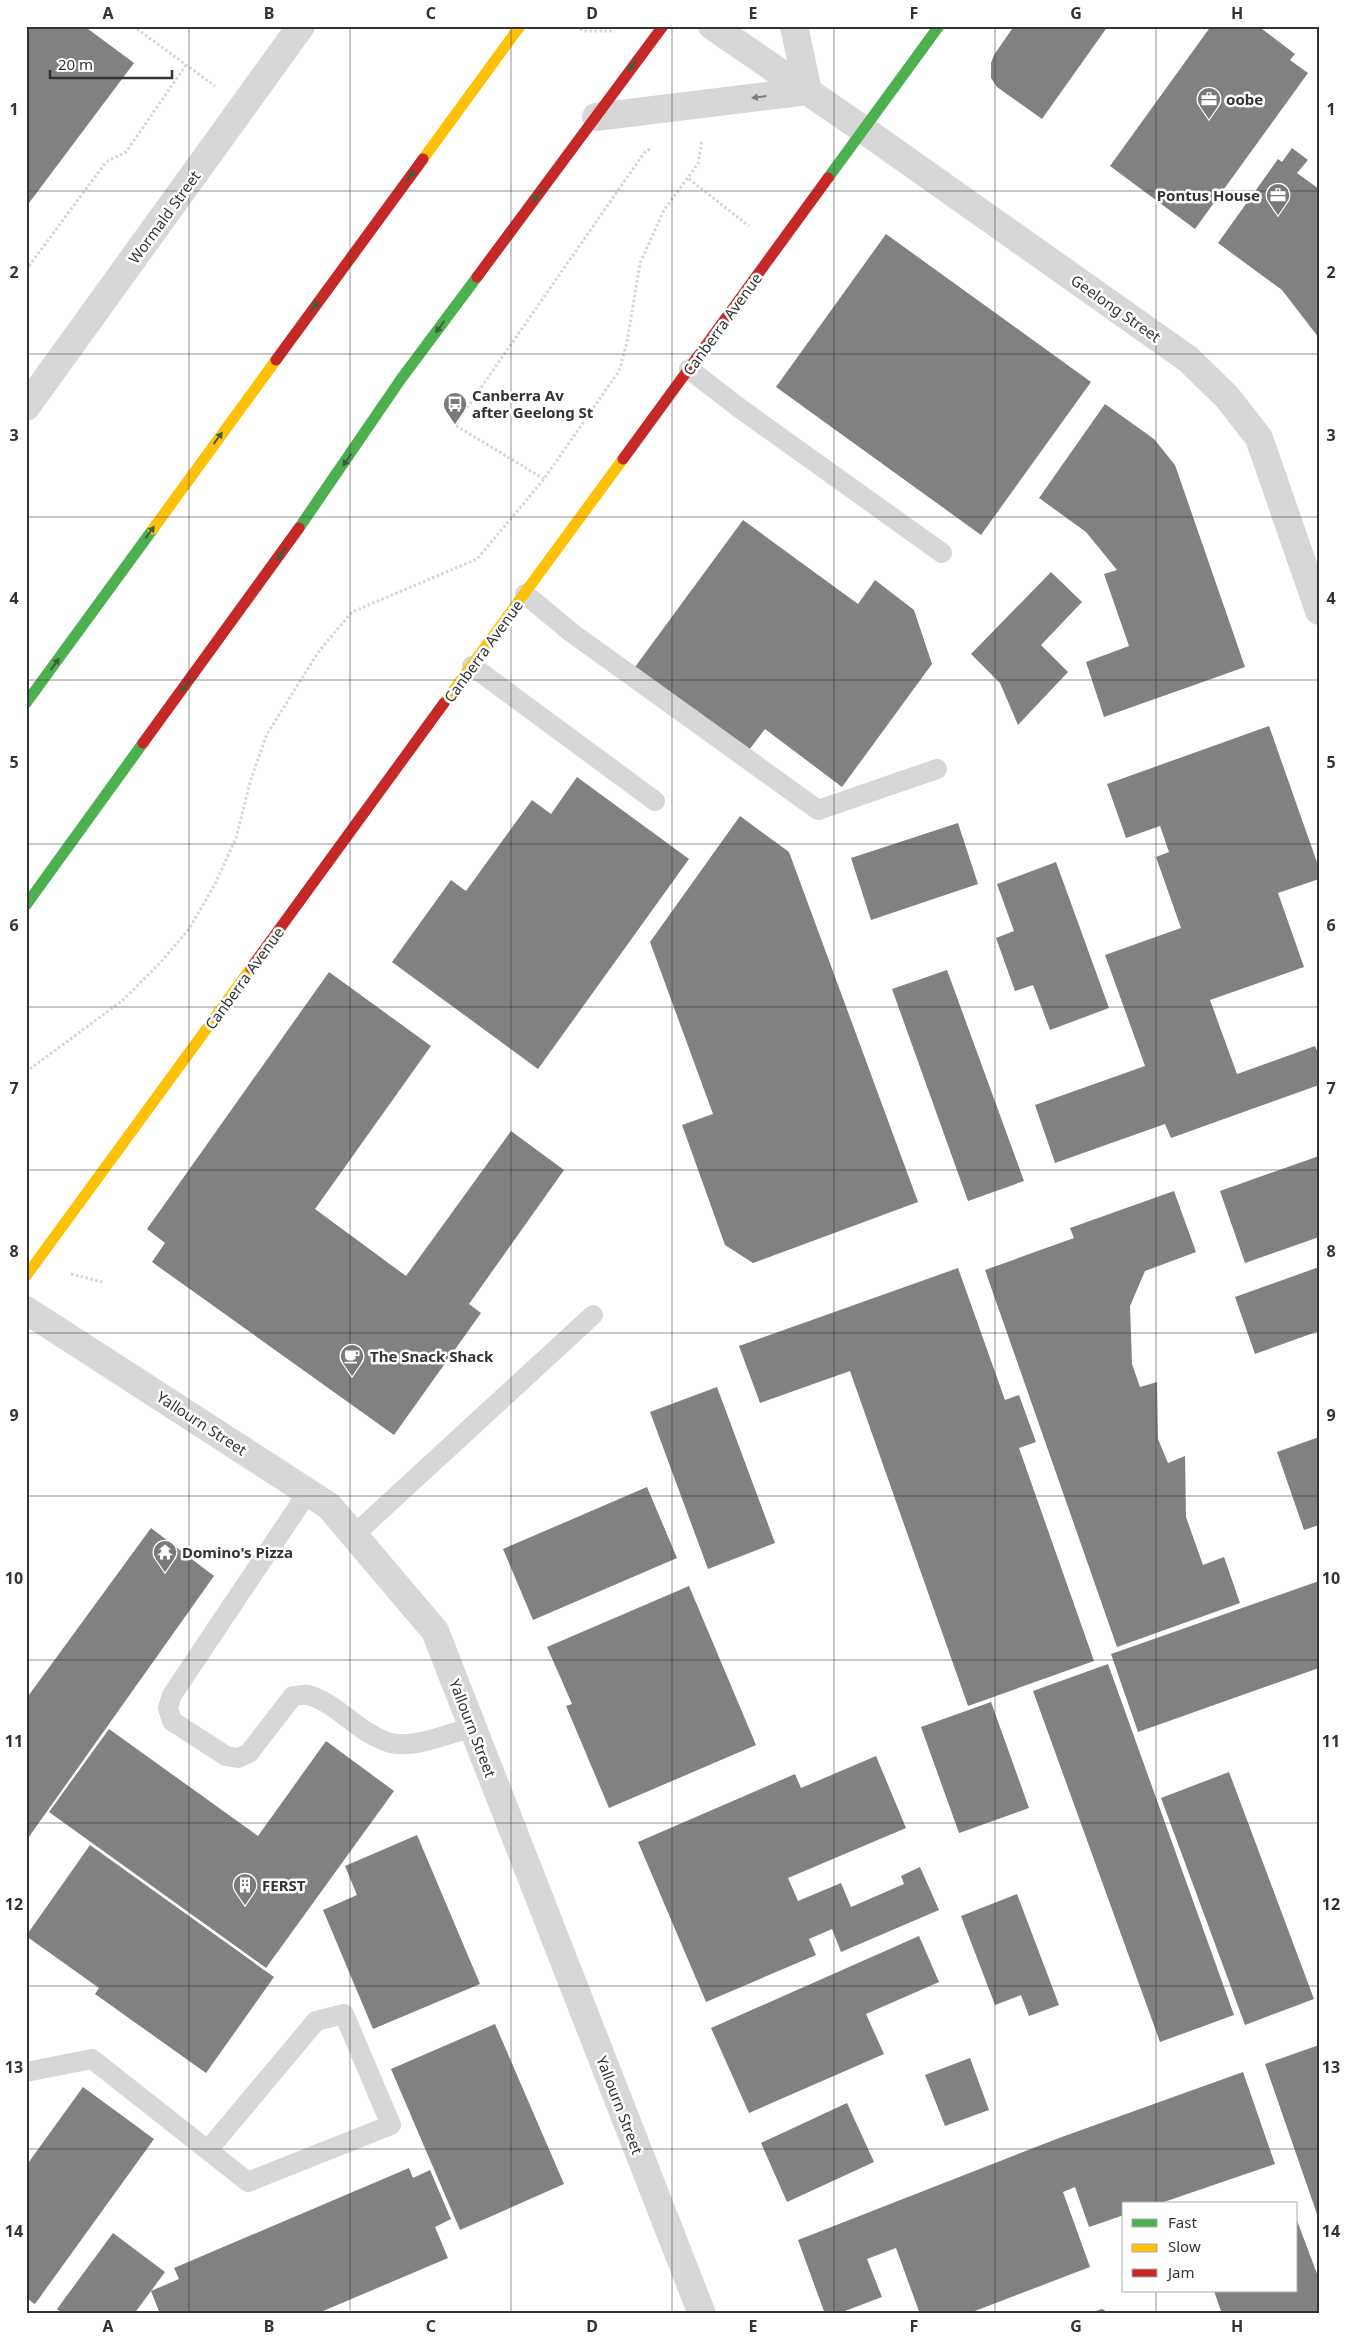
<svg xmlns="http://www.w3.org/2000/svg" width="1345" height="2340" viewBox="0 0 1345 2340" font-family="'Noto Sans',sans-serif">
	<rect width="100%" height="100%" fill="#fff"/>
	<path fill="#818181" d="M26 26H84L134 63 26 207Z
		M1014 26H1108L1042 119 997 87 991 78V63L994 55Z
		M1211 26H1258L1295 54 1290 60 1308 73 1195 229 1110 166Z
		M1292 148 1308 160 1297 173 1319 189V338L1282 290 1218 243 1278 159 1282 162Z
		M886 234 1091 382 981 535 776 387Z
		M1105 404 1154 439 1175 465 1245 667 1104 717 1086 662 1129 646 1104 574 1117 570 1086 532 1039 498Z
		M743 520 858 604 875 580 914 610 932 664 842 787 765 729 749 750 635 667Z
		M1051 572 1082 602 1041 645 1068 672 1018 725 1000 683 971 654Z
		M1269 726 1319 868V879L1278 893 1304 967 1210 1000 1237 1074 1315 1046 1319 1055V1085L1171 1138 1165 1124 1055 1163 1035 1105 1145 1066 1105 955 1181 928 1156 857 1169 852 1160 826 1126 838 1107 784Z
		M577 777 689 859 538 1069 392 962 451 880 466 891 532 800 551 814Z
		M740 816 789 852 918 1202 753 1263 725 1245 682 1125 713 1114 650 942Z
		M958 823 978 884 871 920 851 858Z
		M1056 862 1109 1008 1050 1030 1033 985 1015 991 996 938 1014 931 997 884Z
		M947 970 1024 1181 968 1201 892 989Z
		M329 972 431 1046 315 1209 406 1276 511 1131 564 1170 469 1304 481 1313 394 1435 152 1262 165 1243 147 1229Z
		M1319 1156V1237L1245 1263 1220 1191Z
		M1174 1191 1196 1252 1145 1271 1130 1306 1132 1364 1140 1387 1157 1382 1158 1439 1168 1463 1185 1456 1186 1517 1203 1565 1224 1557 1240 1603 1117 1647 985 1270 1074 1238 1070 1228Z
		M1319 1267V1331L1255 1354 1235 1297Z
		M958 1268 1005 1400 1019 1395 1036 1442 1019 1448 1094 1661 968 1706 850 1371 760 1403 739 1346Z
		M717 1387 775 1543 708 1569 650 1412Z
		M1319 1437V1525L1304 1530 1277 1452Z
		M647 1487 677 1558 533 1620 503 1549Z
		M151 1528 214 1576 26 1841V1699Z
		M1319 1581V1668L1138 1732 1111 1654Z
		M689 1586 756 1745 609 1808 566 1706 572 1704 547 1647Z
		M1108 1664 1234 2015 1160 2042 1033 1691Z
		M991 1702 1029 1808 959 1833 921 1727Z
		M109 1729 258 1836 326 1741 394 1791 266 1968 49 1812Z
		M876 1756 906 1828 788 1878 798 1901 841 1883 851 1907 904 1884 901 1876 920 1867 939 1910 841 1952 832 1929 809 1939 816 1955 706 2002 638 1842 795 1774 801 1788Z
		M1229 1772 1314 1999 1245 2025 1161 1798Z
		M417 1835 480 1984 373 2029 323 1910 357 1895 345 1866Z
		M90 1845 274 1977 206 2073 95 1994 99 1988 26 1936Z
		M1017 1894 1059 2005 1029 2016 1021 1995 995 2005 961 1916Z
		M919 1936 939 1982 866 2014 884 2054 749 2113 711 2028Z
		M495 2024 564 2184 460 2230 391 2069Z
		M1319 2045V2217H1318L1265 2064Z
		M970 2058 989 2110 945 2126 925 2075Z
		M1243 2072 1275 2164 1158 2204H1124V2215L1089 2227 1075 2187 1063 2192 1090 2267 967 2314H920L896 2248 867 2259 882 2297 837 2314H825L798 2240 1059 2138Z
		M83 2087 154 2139 35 2304 26 2298V2166Z
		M847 2103 874 2162 787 2202 761 2143Z
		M409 2168 413 2178 430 2170 451 2219 435 2227 448 2258 316 2314H160L151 2291 179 2279 174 2268Z
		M1296 2218 1319 2279V2314H1222L1214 2291H1296Z
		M113 2233 165 2272 134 2314H63L57 2309Z
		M1102 2309 1111 2314H1090V2313Z"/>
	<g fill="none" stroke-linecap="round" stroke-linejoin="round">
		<path stroke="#d6d6d6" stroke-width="3" stroke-dasharray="2.5 2.5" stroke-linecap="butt" d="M133 26 215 86
			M576 26 583 31H615
			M689 179 749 226
			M26 270 106 162 126 152 186 65
			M544 479 455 425 644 153 652 147
			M26 1072 123 1000 161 962 189 929 215 884 236 838 251 779 267 734 319 651 352 612 477 559 544 479 619 371 627 342 640 263 664 210 698 164 702 140
			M71 1274 102 1282"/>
		<path stroke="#d7d7d7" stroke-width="20" d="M689 369 738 407 942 553
			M525 594 572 633 818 810 937 769
			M472 666 655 801
			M308 1492 172 1695 168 1708 172 1721 226 1756 238 1758 249 1753 293 1696C298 1696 304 1694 308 1695 336 1702 360 1735 391 1743 413 1749 450 1733 473 1727
			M354 1535 593 1315
			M26 2072 92 2059 248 2182 391 2125 344 2014 316 2021 208 2150"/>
		<path stroke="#d7d7d7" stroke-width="28" d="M712 26 864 130 1188 359 1227 397 1259 438 1319 611
			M794 26 808 91
			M596 117 808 91
			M26 407 301 26
			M26 1310 329 1506 435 1631 702 2314"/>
		<path stroke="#4caf50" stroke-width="11" d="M828 178 939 26
			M299 528 401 379 477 277
			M26 703 153 529
			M26 905 143 743"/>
		<path stroke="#ffc107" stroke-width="11" d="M423 159 520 26
			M153 529 276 360
			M444 703 623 459
			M26 1276 251 968"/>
		<path stroke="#c62828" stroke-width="11" d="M477 277 663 26
			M276 360 423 159
			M623 459 828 178
			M143 743 299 528
			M251 968 444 703"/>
	</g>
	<defs><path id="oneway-solid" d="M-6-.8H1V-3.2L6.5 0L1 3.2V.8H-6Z" transform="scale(1.25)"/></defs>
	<g fill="#3c5e3d">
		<use href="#oneway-solid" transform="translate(633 65) rotate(127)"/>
		<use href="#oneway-solid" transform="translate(410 176) rotate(-54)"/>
		<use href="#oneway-solid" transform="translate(537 196) rotate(126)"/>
		<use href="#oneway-solid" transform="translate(314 307) rotate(-54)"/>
		<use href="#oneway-solid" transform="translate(440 327) rotate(126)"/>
		<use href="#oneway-solid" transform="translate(218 438) rotate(-54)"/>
		<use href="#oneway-solid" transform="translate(347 460) rotate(124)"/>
		<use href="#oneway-solid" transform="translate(150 532) rotate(-54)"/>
		<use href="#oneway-solid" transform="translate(281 554) rotate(126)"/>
		<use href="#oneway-solid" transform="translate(55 664) rotate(-54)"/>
		<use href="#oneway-solid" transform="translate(185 686) rotate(126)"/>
	</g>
	<use fill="#7d7d7d" href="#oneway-solid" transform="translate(759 97) rotate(173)"/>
	<path fill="none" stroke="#333" stroke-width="1" stroke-opacity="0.55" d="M189 26V2314M350 26V2314M511 26V2314M672 26V2314M834 26V2314M995 26V2314M1156 26V2204M26 191H1319M26 354H1319M26 517H1319M26 680H1319M26 844H1319M26 1007H1319M26 1170H1319M26 1333H1319M26 1496H1319M26 1660H1319M26 1823H1319M26 1986H1319M26 2149H1319M1156 2291V2314"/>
	<defs>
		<g id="office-pin" transform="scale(1.25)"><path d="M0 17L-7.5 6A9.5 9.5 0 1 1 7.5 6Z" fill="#7a7a7a" stroke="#fff"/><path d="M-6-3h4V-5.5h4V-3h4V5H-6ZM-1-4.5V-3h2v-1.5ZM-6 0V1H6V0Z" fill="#fff"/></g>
		<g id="bus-pin" transform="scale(1.25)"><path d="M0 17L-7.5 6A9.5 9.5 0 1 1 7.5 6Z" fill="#7a7a7a" stroke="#fff"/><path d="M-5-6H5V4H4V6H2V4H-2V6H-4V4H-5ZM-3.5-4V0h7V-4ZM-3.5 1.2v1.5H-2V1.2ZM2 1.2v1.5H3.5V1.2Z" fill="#fff"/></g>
		<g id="cafe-pin" transform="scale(1.25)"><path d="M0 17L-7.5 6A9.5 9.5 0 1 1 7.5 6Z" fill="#7a7a7a" stroke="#fff"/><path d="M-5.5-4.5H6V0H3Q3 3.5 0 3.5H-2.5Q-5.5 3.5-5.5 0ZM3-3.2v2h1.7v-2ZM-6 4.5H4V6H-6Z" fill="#fff"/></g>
		<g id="temple-pin" transform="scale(1.25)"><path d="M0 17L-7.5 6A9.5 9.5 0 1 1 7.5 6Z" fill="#7a7a7a" stroke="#fff"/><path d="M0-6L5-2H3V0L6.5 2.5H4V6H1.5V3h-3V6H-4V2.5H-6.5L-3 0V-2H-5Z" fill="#fff"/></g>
		<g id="building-pin" transform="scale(1.25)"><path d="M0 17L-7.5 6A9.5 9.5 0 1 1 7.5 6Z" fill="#7a7a7a" stroke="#fff"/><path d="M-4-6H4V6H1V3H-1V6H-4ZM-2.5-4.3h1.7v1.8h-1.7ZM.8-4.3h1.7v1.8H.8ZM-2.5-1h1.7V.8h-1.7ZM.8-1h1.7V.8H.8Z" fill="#fff"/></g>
	</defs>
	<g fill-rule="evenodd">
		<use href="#office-pin" x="1209" y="99"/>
		<use href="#office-pin" x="1278" y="195"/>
		<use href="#bus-pin" x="455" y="404"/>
		<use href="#cafe-pin" x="352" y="1356"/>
		<use href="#temple-pin" x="165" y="1552"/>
		<use href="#building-pin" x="245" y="1885"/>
	</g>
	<g text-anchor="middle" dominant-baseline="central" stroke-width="5" stroke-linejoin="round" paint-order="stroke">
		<g font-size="15" font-weight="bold" fill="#333" stroke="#fff" text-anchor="start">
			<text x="1226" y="99">oobe</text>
			<text x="1260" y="195" text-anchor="end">Pontus House</text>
			<text x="472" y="395">Canberra Av<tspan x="472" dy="17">after Geelong St</tspan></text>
			<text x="370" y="1356">The Snack Shack</text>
			<text x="182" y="1552">Domino's Pizza</text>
			<text x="262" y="1885">FERST</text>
		</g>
		<g font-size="15" fill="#333" stroke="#fff">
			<text transform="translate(164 217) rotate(-54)">Wormald Street</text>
			<text transform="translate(1116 308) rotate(35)">Geelong Street</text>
			<text transform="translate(722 324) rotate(-54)">Canberra Avenue</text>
			<text transform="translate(483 651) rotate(-54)">Canberra Avenue</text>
			<text transform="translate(244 978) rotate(-54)">Canberra Avenue</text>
			<text transform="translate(202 1423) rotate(33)">Yallourn Street</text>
			<text transform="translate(473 1728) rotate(69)">Yallourn Street</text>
			<text transform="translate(620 2105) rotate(69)">Yallourn Street</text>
		</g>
	</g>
	<rect width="1345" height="2340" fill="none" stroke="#ffffff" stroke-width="55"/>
	<rect x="1122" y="2202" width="175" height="90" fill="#ffffff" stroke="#adadad"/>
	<rect x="1132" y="2219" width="25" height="8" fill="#4caf50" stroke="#adadad"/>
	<text x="1168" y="2228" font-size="15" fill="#333333">Fast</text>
	<rect x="1132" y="2244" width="25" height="8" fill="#ffc107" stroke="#adadad"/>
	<text x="1168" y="2252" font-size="15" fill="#333333">Slow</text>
	<rect x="1132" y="2269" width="25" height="8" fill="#c62828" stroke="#adadad"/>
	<text x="1168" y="2278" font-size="15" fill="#333333">Jam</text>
	<path d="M50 70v8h122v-8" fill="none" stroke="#333333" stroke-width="2.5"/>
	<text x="58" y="70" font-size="15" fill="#333333" stroke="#ffffff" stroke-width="4" paint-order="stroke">20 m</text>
	<rect x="28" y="28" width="1290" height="2284" fill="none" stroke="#333" stroke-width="2"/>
	<g font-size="16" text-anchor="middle" font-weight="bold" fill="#333">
		<text x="108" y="19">A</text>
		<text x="269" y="19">B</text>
		<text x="431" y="19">C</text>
		<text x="592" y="19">D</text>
		<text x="753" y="19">E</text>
		<text x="914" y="19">F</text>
		<text x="1076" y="19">G</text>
		<text x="1237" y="19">H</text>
		<text x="14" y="115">1</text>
		<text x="1331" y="115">1</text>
		<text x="14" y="278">2</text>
		<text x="1331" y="278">2</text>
		<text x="14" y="441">3</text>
		<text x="1331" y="441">3</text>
		<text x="14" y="604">4</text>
		<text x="1331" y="604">4</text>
		<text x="14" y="768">5</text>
		<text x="1331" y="768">5</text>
		<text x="14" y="931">6</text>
		<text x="1331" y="931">6</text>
		<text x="14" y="1094">7</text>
		<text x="1331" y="1094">7</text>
		<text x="14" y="1257">8</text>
		<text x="1331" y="1257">8</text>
		<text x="14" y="1421">9</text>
		<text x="1331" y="1421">9</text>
		<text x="14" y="1584">10</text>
		<text x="1331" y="1584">10</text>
		<text x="14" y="1747">11</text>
		<text x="1331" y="1747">11</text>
		<text x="14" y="1910">12</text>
		<text x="1331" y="1910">12</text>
		<text x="14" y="2073">13</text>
		<text x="1331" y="2073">13</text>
		<text x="14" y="2237">14</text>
		<text x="1331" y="2237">14</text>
		<text x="108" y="2332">A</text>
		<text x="269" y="2332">B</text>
		<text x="431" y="2332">C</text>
		<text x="592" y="2332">D</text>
		<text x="753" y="2332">E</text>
		<text x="914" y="2332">F</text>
		<text x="1076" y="2332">G</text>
		<text x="1237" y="2332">H</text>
	</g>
</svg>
